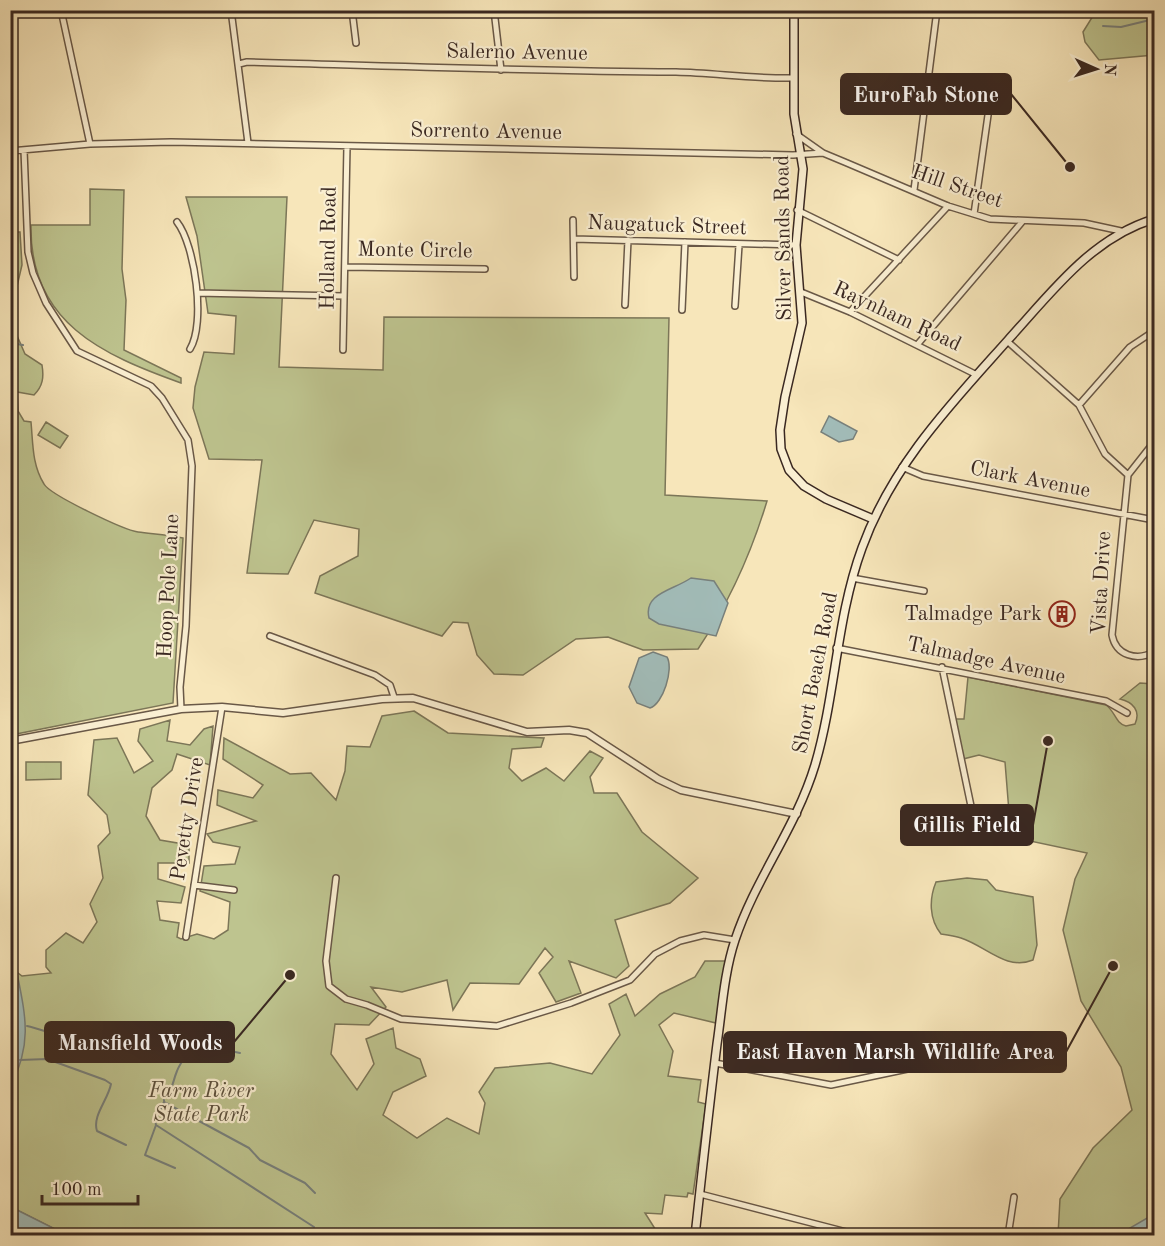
<svg xmlns="http://www.w3.org/2000/svg" width="1165" height="1246" viewBox="0 0 1165 1246" font-family="'Old Standard TT',serif">
	<rect width="100%" height="100%" fill="#f7e6ba"/>
	<filter id="stains"><feTurbulence type="fractalNoise" baseFrequency=".00333" numOctaves="4"/><feColorMatrix values="0 0 0 0 .2 0 0 0 0 .09 0 0 0 0 .02 0 0 0 .5 -.17"/></filter>
	<radialGradient id="worn" r=".72"><stop offset=".6" stop-color="#630" stop-opacity="0"/><stop offset="1" stop-color="#630" stop-opacity=".3"/></radialGradient>
	<path fill="#bec48f" stroke="#7c7658" stroke-width="1.5" d="M1096 11H1154V55L1099 60 1085 42 1083 32Z
		M90 189 124 190 122 269 126 300 124 350 181 378V383C103 355 29 323 31 225H90Z
		M186 197H287L279 367 383 370 384 317 669 318 665 495 767 501C751 554 729 603 698 649L643 650 608 637 576 639 523 675 494 674 477 655 468 623 453 622 442 636 315 593 320 576 358 556 359 529 314 520 288 574 247 573 262 460 209 459 193 408 195 387 204 352 234 354 236 316 208 313 197 236Z
		M10 232H20L22 265 11 312 15 331 25 354 42 365C44 377 43 386 34 395L17 392 18 411 24 421 31 422C33 443 32 465 44 484 50 495 124 530 138 532 153 534 168 535 183 538L173 703 11 735Z
		M46 422 68 436 60 448 38 435Z
		M968 677 1106 705C1115 711 1115 723 1126 726L1135 724C1141 711 1133 702 1120 699L1140 683 1154 684V1235H1058L1060 1199 1093 1148 1132 1110 1121 1067 1081 1001 1063 930 1075 879 1087 853 1011 837 1005 762 979 755 963 759 955 719H964Z
		M414 711 448 733 544 738 541 747 512 749 509 768 522 781 546 768 564 781 590 751 603 758 590 777 594 793H617L642 832 698 878 670 903 615 920 629 966 616 978 569 961 581 993 556 1002 539 973 553 957 545 948 519 984 470 983 453 1010 447 980 402 992 371 987 386 1007 369 1025 335 1024 331 1054 357 1090 374 1064 366 1039 393 1028 396 1048 420 1059 426 1076 393 1092 383 1115 417 1138 447 1118 479 1134 485 1103 479 1092 495 1068 550 1063 592 1074 620 1035 609 1004 626 994 635 1016 660 994 695 977 705 961H726L716 1023 674 1013 659 1025 673 1051 668 1076 701 1080 698 1102 706 1104 693 1194 688 1193 687 1197 665 1195 662 1214 645 1213 659 1235H59L55 1229 11 1207 10 967 22 976 51 973 46 967V950L66 933 83 943 97 922 90 904 103 878 98 846 110 833 107 815 88 795 94 740 117 738 134 773 153 761 138 741 140 729 170 720 167 741 190 745 204 729 213 726 210 765 177 754 172 770 152 788 146 816 160 840 189 845V863H158V879L185 887 181 903 157 901 160 920 179 923 177 937 181 939 197 934 214 939 228 930 230 902 200 891 204 866 235 864 240 847 213 842 207 834 256 821 217 805 218 790 253 798 263 785 223 759 224 738 290 774 311 773 336 800 345 771 347 746 370 747 382 716Z
		M26 762H61V779L26 780Z
		M967 878 987 880 996 890 1033 897 1037 945 1033 960C1006 971 986 946 961 938 955 936 948 935 941 934 929 919 929 899 936 882Z"/>
	<path fill="#a2bdba" stroke="#78817d" stroke-width="1.5" d="M829 416 857 431 853 439 839 442 821 432Z
		M691 578 714 581 728 603 716 636 659 624 649 618C643 593 674 590 691 578Z
		M653 652 667 657C674 669 663 704 650 708L637 703 629 687 639 658Z
		M11 968 17 973C26 1018 32 1043 11 1086Z
		M11 1207 55 1229 59 1235H11Z
		M1154 1214V1235H1118Z"/>
	<g fill="none" stroke-linecap="round" stroke-linejoin="round">
		<path stroke="#78817d" stroke-width="2" d="M1103 26 1121 27 1154 19
			M10 343 23 345
			M27 1026C41 1029 57 1036 72 1038 84 1039 92 1033 102 1029 122 1021 137 1038 152 1048L173 1040 187 1042 189 1049C186 1057 180 1063 177 1071 172 1083 174 1088 164 1097V1102L249 1148 260 1160 305 1183 315 1193
			M187 1042 240 1053
			M20 1060 47 1059 105 1080 111 1084C108 1100 92 1116 97 1131L126 1145
			M164 1102 155 1121 156 1125 314 1227
			M156 1125 145 1155 175 1168"/>
		<g stroke="#695847" stroke-width="8">
			<path id="minor" d="M61 10 90 144
				M231 10 248 143
				M352 10 356 43
				M494 10 501 70
				M239 64 247 62C390 66 532 71 676 72 715 73 755 79 794 78
				M796 134 823 153 847 163 948 206 990 219 1084 223 1121 231
				M24 150 28 252 33 273 46 303 77 351 151 386 162 398 188 440 192 466 186 626 180 687 181 709
				M10 151 90 144 171 142 793 155 823 153
				M914 190 937 10
				M797 210 899 260
				M974 214 991 94
				M573 220 574 277
				M177 222C195 245 206 323 190 349
				M574 239 796 245
				M345 267 485 269
				M801 292 850 312 977 375
				M197 293 344 296
				M625 305 628 240
				M735 306 739 245
				M682 310 685 242
				M850 312 948 206
				M1007 341 1079 405 1105 454 1128 475 1112 635C1116 656 1137 661 1154 652
				M917 345 1022 222
				M343 350 347 146
				M1079 405 1130 347 1154 331
				M902 467 923 476 1154 520
				M1128 475 1154 442
				M852 578 924 591
				M270 636 375 675 390 685 394 697
				M836 648 1106 701 1127 713
				M942 667 976 830
				M336 878 326 961 329 986 346 999 367 1005 401 1019 497 1026 571 1003 630 980 655 954 680 941 704 935 735 940
				M194 885 234 890
				M186 937 222 707
				M715 1063 831 1085 955 1059
				M700 1194 862 1236
				M1008 1236 1014 1197"/>
		</g>
		<g stroke="#695847" stroke-width="9">
			<path id="tertiary" d="M10 741 181 709 222 707 283 713 382 699 413 698 527 732 569 730 587 733 658 779 681 790 797 814"/>
		</g>
		<g stroke="#3a2821" stroke-width="10">
			<path id="secondary" d="M794 10V114L803 169 796 245 802 323 785 397 780 430 781 449 789 470 804 486 826 499 873 519
				M695 1236C702 1172 709 1108 717 1044 722 1010 724 973 735 940 755 879 796 828 815 765 836 694 836 619 862 548 892 465 950 405 1008 340 1051 293 1091 238 1154 219"/>
		</g>
		<use href="#minor" stroke="#faefd2" stroke-width="5"/>
		<use href="#tertiary" stroke="#faefd2" stroke-width="6"/>
		<use href="#secondary" stroke="#faefd2" stroke-width="7"/>
	</g>
	<defs>
		<g id="building-ring" transform="scale(1.35)"><circle r="9.5" fill="#faefd2" stroke="#8f2418" stroke-width="1.5"/><path d="M-4-6H4V6H1V3H-1V6H-4ZM-2.5-4.3h1.7v1.8h-1.7ZM.8-4.3h1.7v1.8H.8ZM-2.5-1h1.7V.8h-1.7ZM.8-1h1.7V.8H.8Z" fill="#8f2418"/></g>
	</defs>
	<g fill-rule="evenodd">
		<use href="#building-ring" x="1062" y="614"/>
	</g>
	<g text-anchor="middle" dominant-baseline="central" stroke-width="4.5" stroke-linejoin="round" paint-order="stroke">
		<g font-size="21" fill="#3a2821" stroke="#faefd2">
			<text transform="translate(517 53) rotate(1)">Salerno Avenue</text>
			<text transform="translate(486 132) rotate(1)">Sorrento Avenue</text>
			<text transform="translate(957 187) rotate(19)">Hill Street</text>
			<text transform="translate(667 226) rotate(2)">Naugatuck Street</text>
			<text transform="translate(784 238) rotate(-91)">Silver Sands Road</text>
			<text transform="translate(329 248) rotate(-89)">Holland Road</text>
			<text transform="translate(415 251) rotate(1)">Monte Circle</text>
			<text transform="translate(897 317) rotate(25)">Raynham Road</text>
			<text transform="translate(1030 480) rotate(11)">Clark Avenue</text>
			<text transform="translate(1102 583) rotate(-87)">Vista Drive</text>
			<text transform="translate(169 586) rotate(-87)">Hoop Pole Lane</text>
			<text transform="translate(986 661) rotate(12)">Talmadge Avenue</text>
			<text transform="translate(816 673) rotate(-79)">Short Beach Road</text>
			<text transform="translate(188 819) rotate(-81)">Pevetty Drive</text>
		</g>
		<g font-size="21" fill="#3a2821" stroke="#faefd2" text-anchor="end">
			<text x="1042" y="614">Talmadge Park</text>
		</g>
		<g font-size="21" font-style="italic" fill="#5b4f3c" stroke="#faefd2">
			<text x="201" y="1091">Farm River<tspan x="201" dy="24">State Park</tspan></text>
		</g>
	</g>
	<path fill="none" stroke="#3a2821" stroke-width="2" d="M1070 167L1011 94M1048 741L1033 825M290 975L234 1042M1113 966L1066 1052"/>
	<g fill="#3a2821" stroke="#faefd2" stroke-width="2">
		<circle cx="1070" cy="167" r="6"/>
		<circle cx="1048" cy="741" r="6"/>
		<circle cx="290" cy="975" r="6"/>
		<circle cx="1113" cy="966" r="6"/>
	</g>
	<g fill="#3a2821" stroke="#3a2821" stroke-width="2">
		<rect x="841" y="74" width="170" height="40" rx="6"/>
		<rect x="901" y="805" width="132" height="40" rx="6"/>
		<rect x="45" y="1022" width="189" height="40" rx="6"/>
		<rect x="724" y="1032" width="342" height="40" rx="6"/>
	</g>
	<g font-size="22" text-anchor="middle" font-weight="bold" fill="#fff">
		<text x="926" y="102">EuroFab Stone</text>
		<text x="967" y="832">Gillis Field</text>
		<text x="140" y="1050">Mansfield Woods</text>
		<text x="895" y="1059">East Haven Marsh Wildlife Area</text>
	</g>
	<rect width="1165" height="1246" fill="none" stroke="#f7e6ba" stroke-width="36"/>
	<rect x="12" y="12" width="1141" height="1222" fill="none" stroke="#3a2821" stroke-width="3"/>
	<rect x="18" y="18" width="1129" height="1210" fill="none" stroke="#3a2821" stroke-width="1.5"/>
	<g transform="translate(1096 69) rotate(93)" stroke="#faefd2" stroke-width="4.5" paint-order="stroke">
	<path d="M0-4.5L10 22L0 15L-10 22Z" fill="#3a2821"/>
	<text y="-9" font-size="16" font-weight="bold" text-anchor="middle" fill="#3a2821">N</text>
	</g>
	<path d="M42 1195v9h96v-9" fill="none" stroke="#3a2821" stroke-width="3"/>
	<text x="51" y="1195" font-size="18" fill="#3a2821" stroke="#faefd2" stroke-width="4.5" paint-order="stroke">100 m</text>
	<rect width="100%" height="100%" filter="url(#stains)"/>
	<rect width="100%" height="100%" fill="url(#worn)"/>
</svg>
